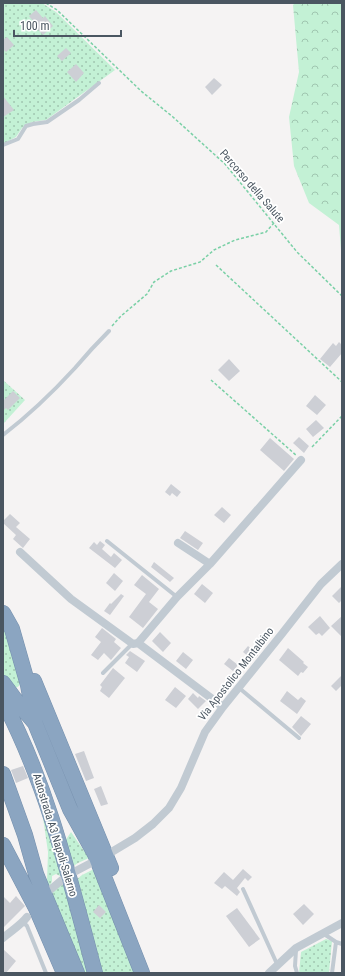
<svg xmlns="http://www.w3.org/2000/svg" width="345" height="976" viewBox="0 0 345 976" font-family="'Roboto Condensed',sans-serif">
	<defs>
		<pattern id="green-dots" width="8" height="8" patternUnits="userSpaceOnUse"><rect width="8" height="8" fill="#c3f1d5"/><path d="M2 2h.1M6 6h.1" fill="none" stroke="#a0c6b0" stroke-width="1.8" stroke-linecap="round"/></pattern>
		<pattern id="forest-crowns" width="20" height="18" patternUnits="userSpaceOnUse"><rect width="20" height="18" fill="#c3f1d5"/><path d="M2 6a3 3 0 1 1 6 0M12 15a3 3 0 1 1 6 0" fill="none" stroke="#a0c6b0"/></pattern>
	</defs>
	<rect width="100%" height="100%" fill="#f5f3f3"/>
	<path fill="url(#green-dots)" d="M3 3H42L56 12 115 70 46 120 32 122 22 128 16 137 3 144Z
		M3 380 25 400 4 423 3 422Z
		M3 625 20 681 19 686 14 689 3 677Z
		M42 811 63 874 60 876 56 874 52 876V881L50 887 47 882 48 852Z
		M71 832 89 858 78 863 72 867 65 841Z
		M96 868 135 973H101L76 880 82 875Z
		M66 884 91 973H82L50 894 58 886Z
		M326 939 332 941 329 973H299L301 952Z"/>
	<path fill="url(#forest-crowns)" d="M295 3H342V251L341 250 339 225 309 203 294 166 289 117 299 72 293 5Z"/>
	<path fill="#cdcfd5" d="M36 10 43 18 45 16 53 26 43 35 31 22 33 21 29 16Z
		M7 37 14 45 6 52 3 49V40Z
		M66 48 71 53 62 61 57 56Z
		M76 64 84 73 76 82 67 72Z
		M214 78 222 85 212 95 205 87Z
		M3 96 14 110 3 117Z
		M339 342 342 345V353L330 367 320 359 333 343 336 346Z
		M229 359 240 371 229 381 218 370Z
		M13 391 20 398 8 410 6 408 3 411V401Z
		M315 395 326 405 317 415 306 406Z
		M316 420 324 428 313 437 306 429Z
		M299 437 309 446 304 453 293 443Z
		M270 438 294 459 284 471 260 450Z
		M171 484 181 492 177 497 172 493 170 496 165 492Z
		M222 507 231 515 224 523 214 515Z
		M10 514 20 523 16 527 30 539 23 548 13 539 16 535 3 523V521Z
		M185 531 203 543 198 550 180 538Z
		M100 541 105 545 102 549 111 557 114 553 122 560 115 568 89 548 94 542 97 545Z
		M154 562 174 578 170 582 151 567Z
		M114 573 123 581 115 591 106 583Z
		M142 575 159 589 149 602 158 609 143 628 129 617 146 594 134 585Z
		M202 584 213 593 205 603 194 594Z
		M342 586V600L339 603 332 596Z
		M121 594 124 596 110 615 104 611 110 603 111 604Z
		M320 616 330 628 322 636 319 633 316 635 308 627Z
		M342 616V637L331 626Z
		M102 628 116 639 114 642 121 648 111 660 104 653 98 660 91 655 101 642 95 637Z
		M160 632 171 643 163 652 152 641Z
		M248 646 258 655 253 660 243 652Z
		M288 648 304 662 303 663 308 667 303 673 301 672 298 676 279 660Z
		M130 651 145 661 137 672 125 663 129 657 126 655Z
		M183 652 193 660 186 669 176 661Z
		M229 658 238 665 233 671 224 664Z
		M113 668 125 678 109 698 100 691 102 687 100 685Z
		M342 675V685L336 691 331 686Z
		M175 687 186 696 176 708 165 700Z
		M287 691 298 700 301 697 306 701 297 714 280 701Z
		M193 693 198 698 199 696 206 701 198 709 188 699Z
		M301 716 311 724 301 736 292 727Z
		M84 751 94 778 86 781 75 754Z
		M23 766 28 778 16 783 11 770Z
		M101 786 108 804 101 806 94 789Z
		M243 869 252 877 248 881 245 878 237 888 240 892 237 896 225 886 222 889 214 883 224 872 233 880Z
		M3 896 10 903 16 896 25 906 3 928Z
		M304 904 314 914 303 925 293 914Z
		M99 905 106 912 100 918 93 912Z
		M237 908 260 939 249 947 226 916Z
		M3 949 16 961 6 973H3Z"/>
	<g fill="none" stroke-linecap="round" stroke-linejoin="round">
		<g stroke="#7690ad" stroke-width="16">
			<path id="motorway" d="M3 613 12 629 28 685 35 723 70 809 95 854 142 973
				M34 681 111 868
				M3 683 17 702 35 723
				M3 701C48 786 70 880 95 973
				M3 774 25 835 36 874 77 973
				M3 845 36 908 64 973"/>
		</g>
		<path stroke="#7ad0a6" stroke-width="1.5" stroke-dasharray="3 2" stroke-linecap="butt" d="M46 3 57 10 141 91 173 117 225 164 297 252 342 296
			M216 265 342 382
			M112 326 121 316 147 294 154 282 171 271 200 262 214 250 235 240 266 232 274 223
			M211 380 297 456
			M312 447 342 416"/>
		<path stroke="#c1cad2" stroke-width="4" d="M3 145 18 139 26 126 33 124 47 122 79 100 99 83
			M3 435C29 415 53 392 75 368 86 355 97 343 109 331
			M107 541 177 597
			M103 673 132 644
			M238 687 299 738
			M243 889 277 964
			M23 922 27 926 46 973
			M324 934 336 942 342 944
			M296 950 295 966 297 973
			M332 973 336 942"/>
		<path stroke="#c1cad2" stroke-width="8" d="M178 543 210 564
			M20 552 71 599 133 644 138 643 223 707
			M138 643 177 597 210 564 301 460
			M110 853 135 838 153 824 169 808 181 788 205 732 223 707 281 635 321 584 342 564
			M74 872 93 862
			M50 890 63 879
			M3 938C11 931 21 925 27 917
			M269 973 296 948 342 923"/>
		<use href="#motorway" stroke="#8ba5c1" stroke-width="15"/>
	</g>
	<g text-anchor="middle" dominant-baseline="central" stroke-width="3.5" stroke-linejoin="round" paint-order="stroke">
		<g font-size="11" fill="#4a5661" stroke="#fff">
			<text transform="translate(252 186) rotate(49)">Percorso della Salute</text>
			<text transform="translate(236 674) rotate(-52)">Via Apostolico Montalbino</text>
			<text transform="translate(55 835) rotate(73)">Autostrada A3 Napoli-Salerno</text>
		</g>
	</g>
	<rect width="345" height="976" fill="none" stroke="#4a5661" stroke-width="8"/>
	<path d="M14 30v6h107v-6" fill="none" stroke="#4a5661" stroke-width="2"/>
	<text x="20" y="30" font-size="12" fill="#4a5661" stroke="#ffffff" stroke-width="3" paint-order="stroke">100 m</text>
</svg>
